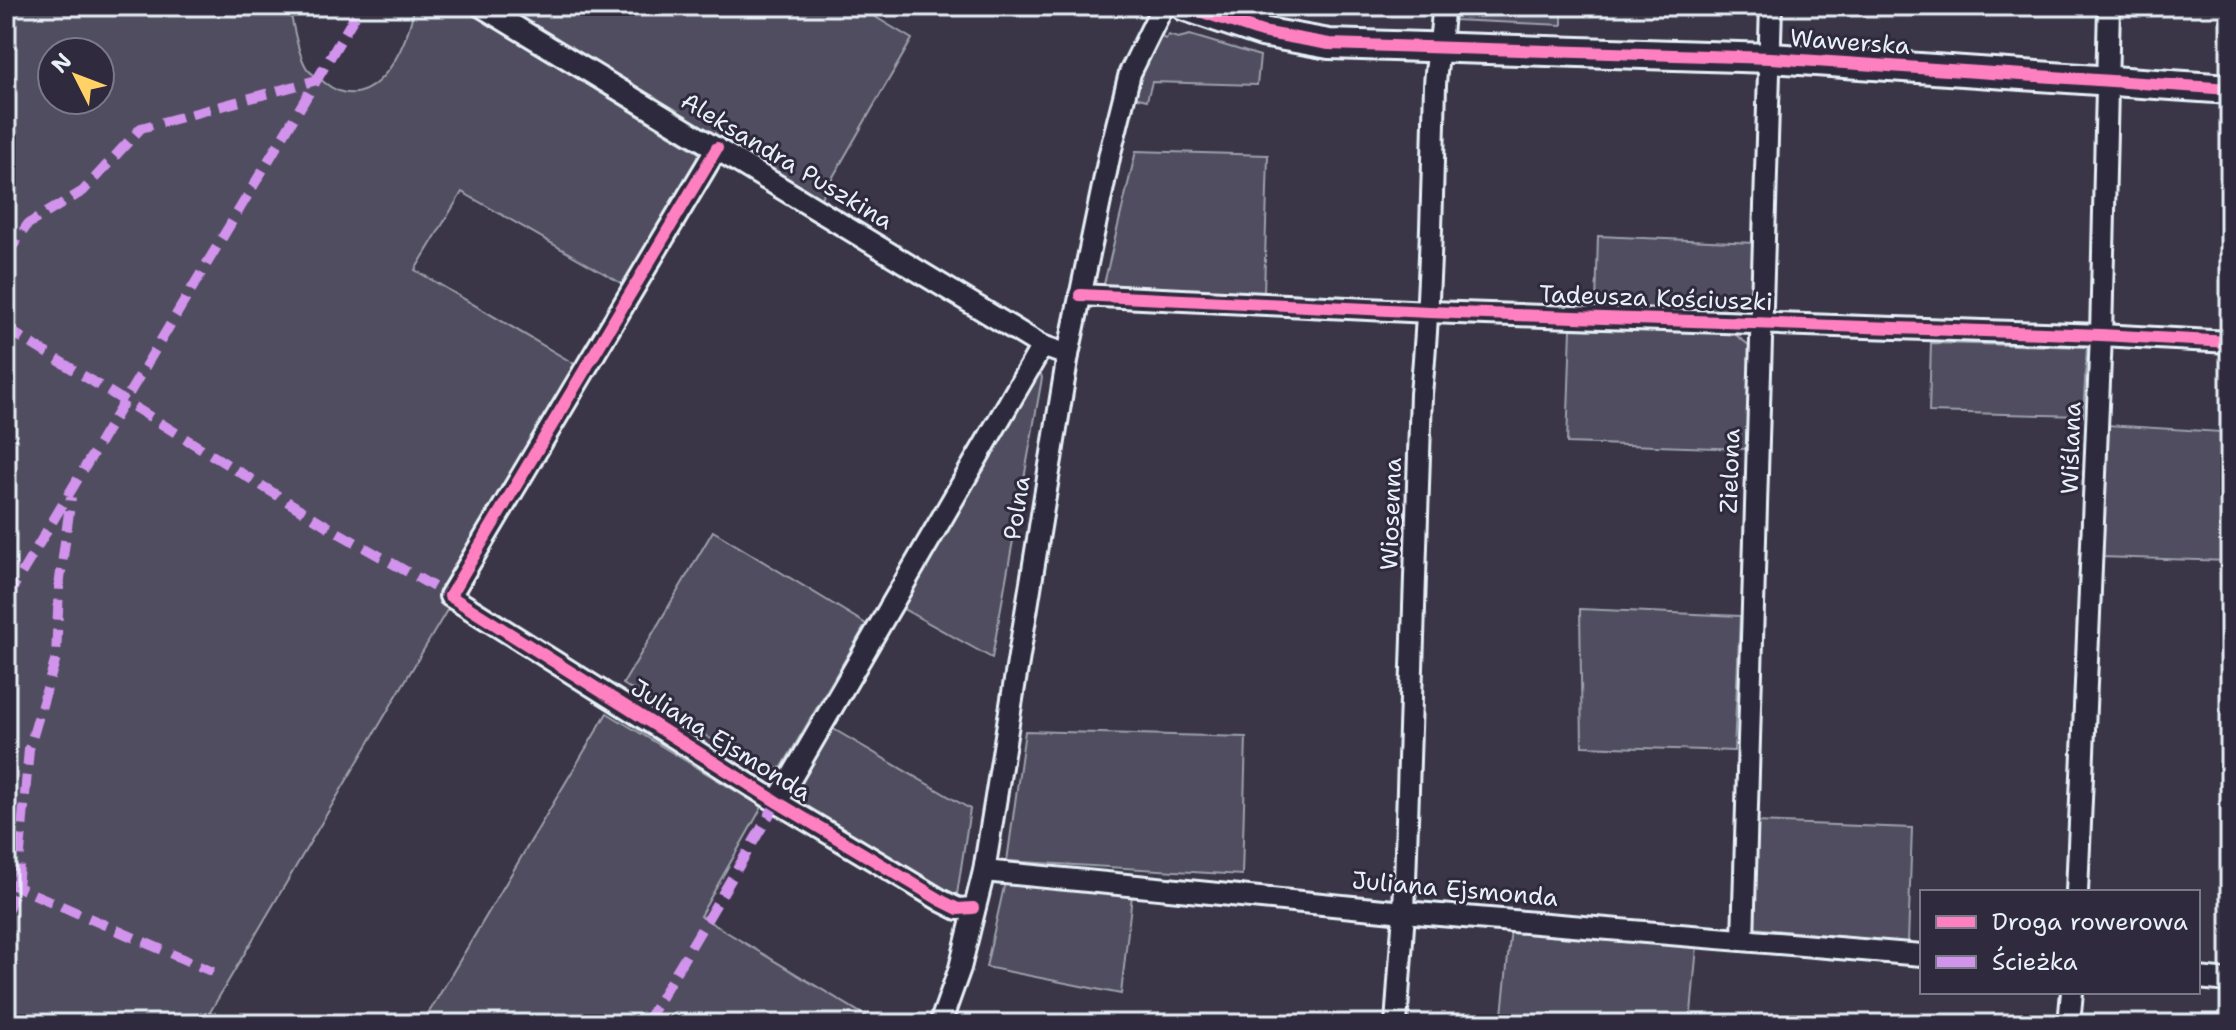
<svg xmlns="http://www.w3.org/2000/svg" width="2236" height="1030" font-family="'Shantell Sans',sans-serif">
	<rect width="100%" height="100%" fill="#3a3648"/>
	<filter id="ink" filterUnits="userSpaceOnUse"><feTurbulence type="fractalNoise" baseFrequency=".0125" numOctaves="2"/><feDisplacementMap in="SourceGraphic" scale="16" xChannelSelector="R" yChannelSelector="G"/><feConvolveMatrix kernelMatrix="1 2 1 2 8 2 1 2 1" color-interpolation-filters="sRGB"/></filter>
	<g filter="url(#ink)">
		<g fill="#504e5f" stroke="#9ca0ac" stroke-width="2" fill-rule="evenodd">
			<path d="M6,6H289C293,23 297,52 306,67C309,73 319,78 325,83C373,121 409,45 414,6H459L702,155L626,286L462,192L415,270L578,366L439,603L450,605L203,1024H6ZM52,52H100V100H52Z"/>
			<polygon points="495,6 857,6 912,39 818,203"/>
			<polygon points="1453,6 1562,6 1562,25 1453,20"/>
			<polygon points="1168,35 1178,38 1190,35 1260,56 1257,85 1152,82 1147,100 1134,97 1138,81 1158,36 1166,39"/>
			<polygon points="1136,151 1268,155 1264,294 1103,288"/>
			<polygon points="1598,236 1755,243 1752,312 1596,306"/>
			<polygon points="1571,329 1732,332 1750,346 1746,449 1567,443"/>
			<polygon points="1931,343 2087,347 2083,416 1929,412"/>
			<polygon points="1040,370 1042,378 992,658 900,607"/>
			<polygon points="2223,422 2230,422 2230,561 2100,557 2106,425 2221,432"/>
			<polygon points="713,531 866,624 782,767 765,773 623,684"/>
			<polygon points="1580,609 1740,616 1734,751 1582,746"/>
			<polygon points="607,713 762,807 700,916 879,1024 422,1024"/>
			<polygon points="830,727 970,809 956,901 787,798"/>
			<polygon points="1025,731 1246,737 1242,875 1007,861"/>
			<polygon points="1756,822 1912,828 1908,943 1753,928"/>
			<polygon points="1005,882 1132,895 1121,994 986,967"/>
			<polygon points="1511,928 1697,946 1690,1024 1501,1024"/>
		</g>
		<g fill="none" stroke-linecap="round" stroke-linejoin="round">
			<g stroke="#e8f1f8" stroke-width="26">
				<g id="street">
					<polyline points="481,6 1042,346 1068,355"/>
					<polyline points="717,148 450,596 777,802 942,901 958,909 973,908"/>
					<polyline points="1080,295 1429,312 2101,335 2230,342"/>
					<polyline points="777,802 1042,346"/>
					<polyline points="984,871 1404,912 1922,955"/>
					<polyline points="2077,892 2101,335 2109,6"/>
					<polyline points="1743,939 1771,6"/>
					<polyline points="2198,978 2230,981"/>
					<polyline points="940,1024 960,968 984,871 1068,355 1110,153 1130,73 1163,6"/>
					<path d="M1396,1024L1404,912L1421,394C1431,291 1432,189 1435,86C1436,59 1443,33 1443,6"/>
					<polyline points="2069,1024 2072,992"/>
				</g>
			</g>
			<g stroke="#e8f1f8" stroke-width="34">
				<polyline id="secondary" points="1185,6 1262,32 1329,44 1771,58 2230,89"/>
			</g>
			<use href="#street" stroke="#2f2a3d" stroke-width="20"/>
			<use href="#secondary" stroke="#2f2a3d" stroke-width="28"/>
			<g stroke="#d193ec" stroke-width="10" stroke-dasharray="20 10" stroke-linecap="butt">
				<polyline points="6,256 28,224 83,191 141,128 317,80"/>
				<polyline points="6,328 337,532 450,596"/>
				<polyline points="6,599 361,6"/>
				<polyline points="6,882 213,972"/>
				<polyline points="6,913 17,888 29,749 56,658 59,587 71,497"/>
				<polyline points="645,1024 777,802"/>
			</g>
			<g stroke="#2f2a3d" stroke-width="17">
				<g id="cycleway">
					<polyline points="1185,6 1262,32 1329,44 1771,58 2230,89"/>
					<polyline points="717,148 450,596 777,802 942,901 958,909 973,908"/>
					<polyline points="1080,295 1429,312 2101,335 2230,342"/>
				</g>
			</g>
			<use href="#cycleway" stroke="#ff80c0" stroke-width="12"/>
		</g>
	</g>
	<g text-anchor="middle" stroke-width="6" stroke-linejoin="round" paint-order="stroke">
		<g font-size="24" fill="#e8f1f8" stroke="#2f2a3d">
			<text transform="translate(1850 42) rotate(4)" y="8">Wawerska</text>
			<text transform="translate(787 161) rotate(31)" y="8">Aleksandra Puszkina</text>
			<text transform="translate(1656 298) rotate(2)" y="8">Tadeusza Kościuszki</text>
			<text transform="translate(2071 448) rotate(-88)" y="8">Wiślana</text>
			<text transform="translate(1730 471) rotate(-88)" y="8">Zielona</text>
			<text transform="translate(1017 508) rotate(-81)" y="8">Polna</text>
			<text transform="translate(1391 514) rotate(-88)" y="8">Wiosenna</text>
			<text transform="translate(721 740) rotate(32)" y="8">Juliana Ejsmonda</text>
			<text transform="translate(1455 889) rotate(5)" y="8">Juliana Ejsmonda</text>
		</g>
	</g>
	<rect width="2236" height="1030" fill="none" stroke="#2f2a3d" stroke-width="32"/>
	<rect x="16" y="16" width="2204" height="998" fill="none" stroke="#e8f1f8" stroke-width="3" filter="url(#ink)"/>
	<rect x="1920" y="890" width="280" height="104" fill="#2f2a3d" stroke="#797a88" stroke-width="2"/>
	<rect x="1936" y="916" width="40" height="12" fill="#ff80c0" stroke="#797a88" stroke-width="2"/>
	<text x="1992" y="930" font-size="24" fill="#e8f1f8">Droga rowerowa</text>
	<rect x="1936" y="956" width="40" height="12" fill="#d193ec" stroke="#797a88" stroke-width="2"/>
	<text x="1992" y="970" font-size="24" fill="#e8f1f8">Ścieżka</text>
	<g transform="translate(76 76) rotate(312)"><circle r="38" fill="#2f2a3d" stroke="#797a88" stroke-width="2"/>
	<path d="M0-6L14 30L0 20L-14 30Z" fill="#ffd166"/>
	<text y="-12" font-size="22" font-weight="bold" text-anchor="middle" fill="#e8f1f8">N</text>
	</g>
</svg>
